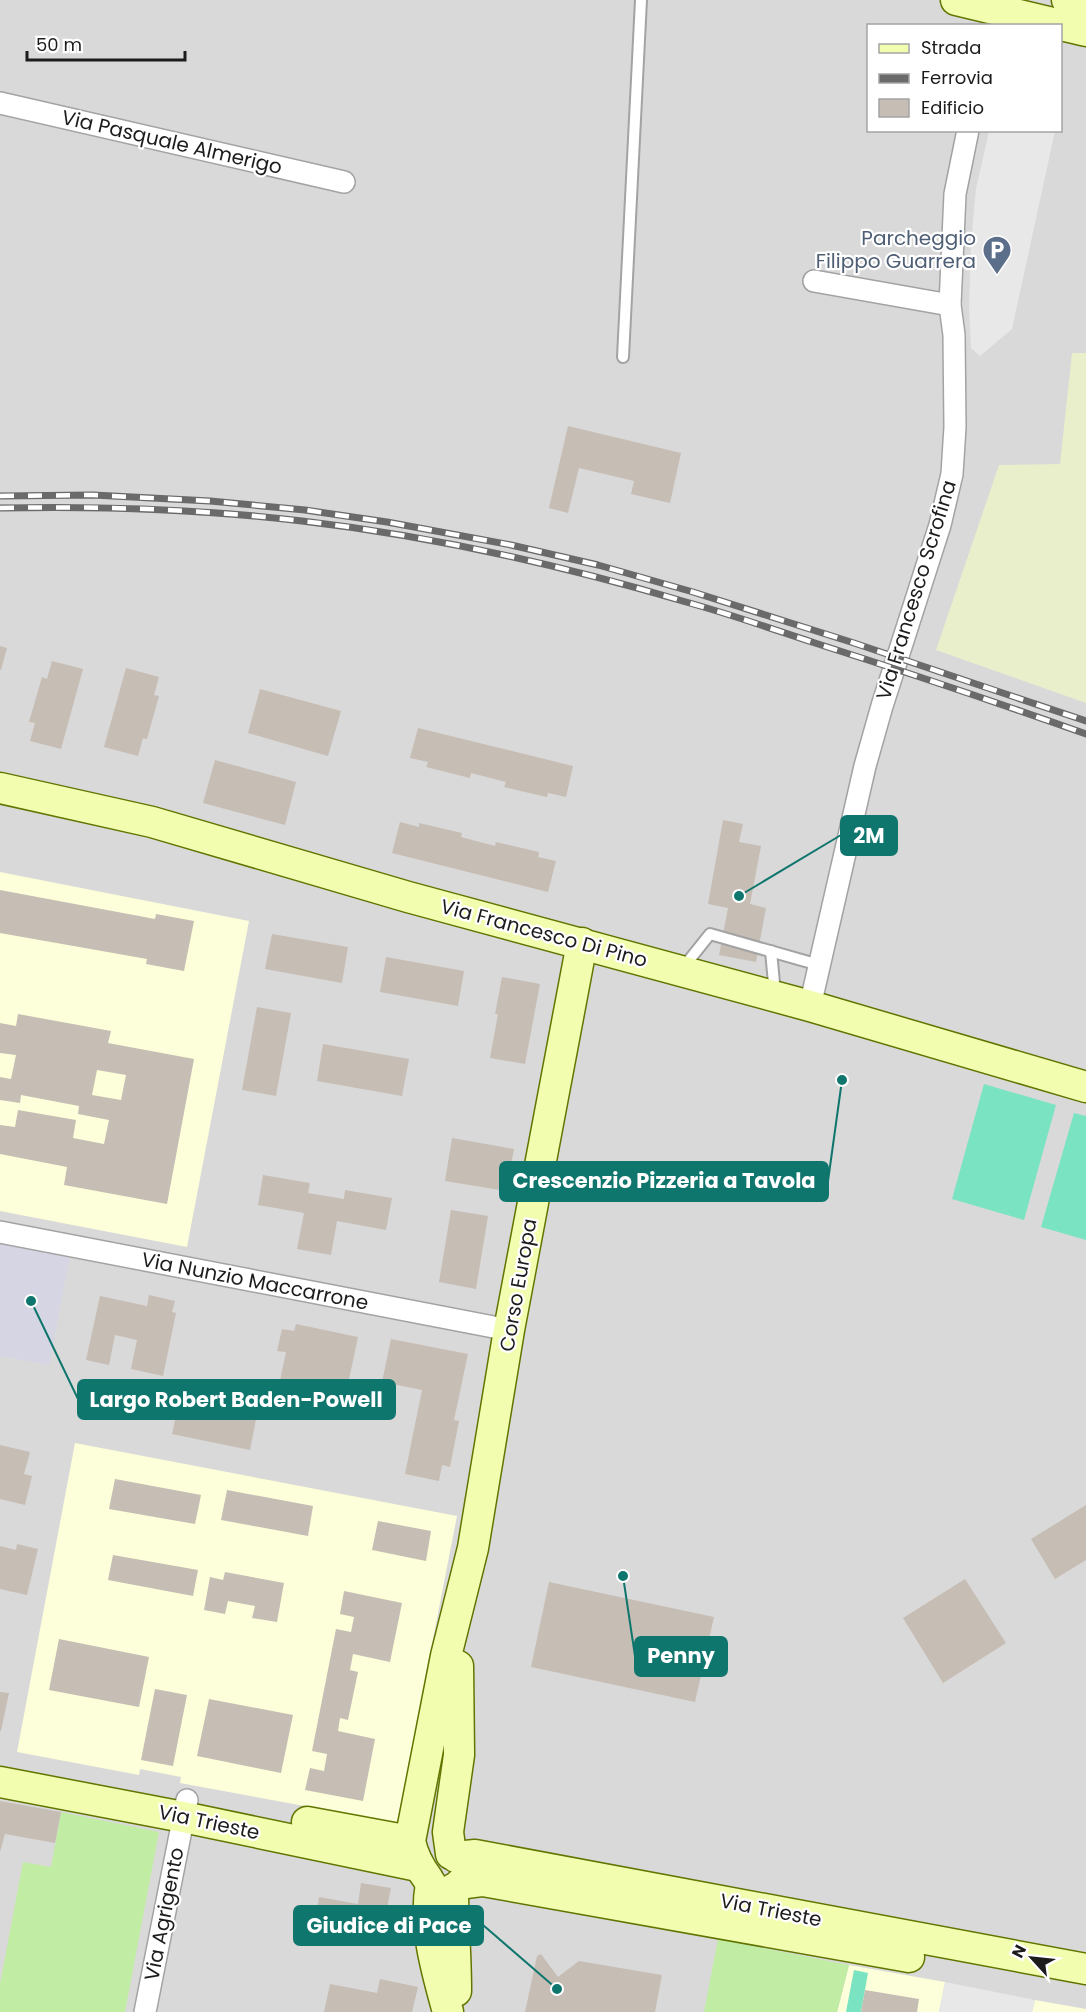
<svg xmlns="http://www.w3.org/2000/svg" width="1086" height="2012" font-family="Poppins,sans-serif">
	<rect width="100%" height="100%" fill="#eeebe1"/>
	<path fill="#dad9d9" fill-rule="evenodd" d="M0,0H1086V2012H0ZM868,26H1060V130H868Z"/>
	<g fill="#fcffd9">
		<polygon points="0,872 249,921 187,1247 0,1211"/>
		<polygon points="75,1443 457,1516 397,1823 180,1783 181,1777 140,1769 139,1775 17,1752"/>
		<polygon points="849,1965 945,1982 939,2012 837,2012"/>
		<polygon points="1035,2000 1086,2009 1086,2012 1032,2012"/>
	</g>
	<polygon fill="#e9efcb" points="1072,353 1086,353 1086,703 936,650 999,465 1060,464"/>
	<g fill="#c1eca3">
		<polygon points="61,1812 159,1832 125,2012 0,2012 0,1984 23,1862 51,1867"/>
		<polygon points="718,1939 849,1965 837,2012 704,2012"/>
	</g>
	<g fill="#7ae3c2">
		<polygon points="984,1084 1056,1105 1024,1220 952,1199"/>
		<polygon points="1074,1113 1086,1116 1086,1240 1041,1227"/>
		<polygon points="854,1970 868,1973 861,2012 846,2012"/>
	</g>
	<g fill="#e8e8e8">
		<polygon points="989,131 1055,131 1012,329 980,356 971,348 969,306 971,243 976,189"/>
		<polygon points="945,1982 1035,2000 1032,2012 939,2012"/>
	</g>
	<polygon fill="#d6d5e4" points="0,1232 72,1245 49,1365 0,1356"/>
	<g fill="#c6bdb4" fill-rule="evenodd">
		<polygon points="568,426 681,453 670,503 631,494 634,481 579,468 568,513 549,508"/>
		<polygon points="0,646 7,648 1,670 0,670"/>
		<polygon points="52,661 83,669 61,749 30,741 35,723 29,722 42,677 47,679"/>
		<polygon points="126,668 159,677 154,695 159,696 147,739 143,738 138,756 104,747"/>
		<polygon points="260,689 341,711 328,756 248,733"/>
		<polygon points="418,728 573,766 566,797 548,793 547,797 504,787 506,782 471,773 470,778 426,767 428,762 410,758"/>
		<polygon points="215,760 296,782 285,825 203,803"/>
		<polygon points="723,820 743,824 739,842 761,846 750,904 766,908 756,962 719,955 728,908 708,904"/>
		<polygon points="400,822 419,827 419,823 462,833 461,837 495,846 496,842 539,852 538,857 556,861 548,892 392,853"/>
		<polygon points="0,890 155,919 156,914 194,921 184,971 146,964 147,959 0,933"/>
		<polygon points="272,934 348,947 342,983 265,969"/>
		<polygon points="386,957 464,971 458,1006 380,992"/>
		<polygon points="502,977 540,984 525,1064 490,1058 498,1014 495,1014"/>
		<polygon points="257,1007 291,1013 276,1096 242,1090"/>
		<path d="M18,1014L111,1031L108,1043L194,1059L167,1204L64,1185L67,1167L0,1154V1125L15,1127L18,1110L76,1120L73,1138L104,1144L109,1120L78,1114L79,1106L21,1095L20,1103L0,1100V1077L11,1079L16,1055L0,1053V1023L16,1026ZM97,1070L126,1075L121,1100L92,1095Z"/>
		<polygon points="323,1044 409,1059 402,1096 317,1081"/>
		<polygon points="452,1138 514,1149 506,1191 445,1181"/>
		<polygon points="263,1175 310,1183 308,1193 344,1199 345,1190 392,1198 386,1230 337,1221 331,1255 297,1249 304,1213 258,1205"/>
		<polygon points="451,1210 488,1216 476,1289 439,1282"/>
		<polygon points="149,1295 175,1301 172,1312 176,1313 163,1376 131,1369 137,1340 115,1335 109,1365 86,1360 100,1296 147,1306"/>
		<polygon points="296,1324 358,1337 343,1408 329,1415 275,1404 286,1352 277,1351 282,1329 294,1331"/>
		<polygon points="391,1339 468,1354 454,1420 459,1421 450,1467 442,1465 439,1481 405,1474 422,1390 382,1382"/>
		<polygon points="180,1398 257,1414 250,1450 172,1434"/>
		<polygon points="0,1445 30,1452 24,1474 32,1476 25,1505 0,1499"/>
		<polygon points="115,1479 201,1495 195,1524 109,1509"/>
		<polygon points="227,1490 313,1506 308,1536 221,1520"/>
		<polygon points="1086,1505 1086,1560 1055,1579 1031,1539"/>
		<polygon points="378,1521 431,1531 426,1561 372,1550"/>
		<polygon points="17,1544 38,1549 27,1595 0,1589 0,1546 16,1550"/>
		<polygon points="113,1555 198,1570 193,1596 108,1580"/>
		<polygon points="225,1572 284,1583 277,1622 252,1618 255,1606 228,1601 225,1614 204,1610 210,1577 223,1580"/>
		<polygon points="965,1579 1006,1643 943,1683 903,1618"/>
		<polygon points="549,1582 714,1617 695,1702 531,1667"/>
		<polygon points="344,1591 402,1603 390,1662 353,1654 350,1670 358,1672 348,1720 340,1718 338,1731 375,1739 363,1801 305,1790 310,1768 324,1771 327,1754 312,1751 336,1629 351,1632 354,1617 340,1614"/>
		<polygon points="59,1639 149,1657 139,1707 49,1690"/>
		<polygon points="155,1689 187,1695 173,1766 141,1760"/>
		<polygon points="0,1692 9,1693 1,1731 0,1731"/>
		<polygon points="209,1699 293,1715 281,1773 197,1756"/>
		<polygon points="0,1801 61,1812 55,1843 5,1834 0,1852"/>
		<polygon points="361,1883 391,1888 381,1939 314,1927 319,1897 358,1904"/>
		<polygon points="541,1954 558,1977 579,1961 662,1975 655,2012 525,2012 537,1956"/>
		<polygon points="380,1979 418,1987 412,2012 324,2012 330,1984 377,1993"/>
		<polygon points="865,1990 919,1999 917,2012 861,2012"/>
	</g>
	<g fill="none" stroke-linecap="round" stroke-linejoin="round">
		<g stroke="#a3a3a3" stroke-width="14">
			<g id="lane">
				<polyline points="623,357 641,0"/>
				<polyline points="771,951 775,994"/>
				<polyline points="682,969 710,934 819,965"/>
			</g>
		</g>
		<g stroke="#a3a3a3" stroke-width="24">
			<g id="street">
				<polyline points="0,103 344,182"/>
				<polyline points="814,281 950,305"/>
				<polyline points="810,1006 865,766 882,706 940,525 952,474 955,427 954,335 950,305 955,194 968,130"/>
				<polyline points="0,1232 509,1330"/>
				<polyline points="145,2012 187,1800"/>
			</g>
		</g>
		<g stroke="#617600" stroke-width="33">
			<g id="secondary">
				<polyline points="956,0 1086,31"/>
				<polyline points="1067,0 1086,4"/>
				<polyline points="0,788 152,822 408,897 810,1006 1086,1087"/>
				<polyline points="0,1782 183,1817 418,1866"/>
				<polyline points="307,1822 410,1841"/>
				<polyline points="451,1854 448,1832 459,1755 458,1666"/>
				<polyline points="456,1857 475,1855 1086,1969"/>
				<path d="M428,1879C419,1867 413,1856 410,1841L446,1656L473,1548L509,1330L582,943"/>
				<path d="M431,1884C423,1926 437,1972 448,2012"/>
				<polyline points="460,1884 483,1881 909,1957"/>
				<path d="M453,1889C453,1923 456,1957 456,1991"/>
			</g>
		</g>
		<use href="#lane" stroke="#fff" stroke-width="10"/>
		<use href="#street" stroke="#fff" stroke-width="21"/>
		<use href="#secondary" stroke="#f3fdb0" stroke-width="30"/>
		<g stroke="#6a6a6a" stroke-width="7">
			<g id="rail">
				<polyline points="0,496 93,495 210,501 305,510 387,522 511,545 598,565 693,592 854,643 1086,721"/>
				<path d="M0,508C101,506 202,509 302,521C432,536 561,565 686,602C730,614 772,629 815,643C906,672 996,702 1086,734"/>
			</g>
		</g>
		<use href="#rail" stroke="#fff" stroke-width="4.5" stroke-dasharray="14" stroke-linecap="butt"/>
	</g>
	<defs>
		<g id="parking-pin" transform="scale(1.5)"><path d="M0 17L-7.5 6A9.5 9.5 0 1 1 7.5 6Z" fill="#5c6f8a" stroke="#fff"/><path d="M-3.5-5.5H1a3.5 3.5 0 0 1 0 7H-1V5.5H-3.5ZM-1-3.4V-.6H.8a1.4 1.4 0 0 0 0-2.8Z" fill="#fff"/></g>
	</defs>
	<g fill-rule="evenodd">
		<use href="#parking-pin" x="997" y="250"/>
	</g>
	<g text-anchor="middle" stroke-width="4.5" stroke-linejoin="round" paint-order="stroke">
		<g font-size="20" fill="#1c1c1c" stroke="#fff">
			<text transform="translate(172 142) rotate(13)" y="7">Via Pasquale Almerigo</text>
			<text transform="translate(916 590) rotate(-73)" y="7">Via Francesco Scrofina</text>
			<text transform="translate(544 933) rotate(15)" y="7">Via Francesco Di Pino</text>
			<text transform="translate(255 1281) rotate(11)" y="7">Via Nunzio Maccarrone</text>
			<text transform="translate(518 1285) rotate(-80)" y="7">Corso Europa</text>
			<text transform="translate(209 1822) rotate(12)" y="7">Via Trieste</text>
			<text transform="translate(771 1910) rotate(11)" y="7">Via Trieste</text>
			<text transform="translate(164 1914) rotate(-79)" y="7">Via Agrigento</text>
		</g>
		<g font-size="20" fill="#4e5e75" stroke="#fff" text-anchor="end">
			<text x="976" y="245">Parcheggio<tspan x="976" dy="23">Filippo Guarrera</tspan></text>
		</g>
	</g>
	<path fill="none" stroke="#0f766e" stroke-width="2" d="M739 896L841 835M842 1080L828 1181M31 1301L78 1399M623 1576L635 1656M557 1989L483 1925"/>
	<g fill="#0f766e" stroke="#fff" stroke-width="2">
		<circle cx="739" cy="896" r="6"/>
		<circle cx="842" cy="1080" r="6"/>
		<circle cx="31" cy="1301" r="6"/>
		<circle cx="623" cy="1576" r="6"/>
		<circle cx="557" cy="1989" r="6"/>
	</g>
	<g fill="#0f766e" stroke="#0f766e" stroke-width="2">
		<rect x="841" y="816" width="56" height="39" rx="6"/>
		<rect x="500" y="1162" width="328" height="39" rx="6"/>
		<rect x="78" y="1380" width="317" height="39" rx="6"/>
		<rect x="635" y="1637" width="92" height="39" rx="6"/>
		<rect x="294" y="1906" width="189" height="39" rx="6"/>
	</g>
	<g font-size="21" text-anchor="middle" font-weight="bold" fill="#fff">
		<text x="869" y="843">2M</text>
		<text x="664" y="1188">Crescenzio Pizzeria a Tavola</text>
		<text x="236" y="1407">Largo Robert Baden-Powell</text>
		<text x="681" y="1663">Penny</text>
		<text x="389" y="1933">Giudice di Pace</text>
	</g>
	<rect x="867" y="24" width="195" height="108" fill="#ffffff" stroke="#a4a4a4" stroke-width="1.5"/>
	<rect x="879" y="44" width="30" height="9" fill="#f3fdb0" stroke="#a4a4a4" stroke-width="1.5"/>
	<text x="921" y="54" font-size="18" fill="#1c1c1c">Strada</text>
	<rect x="879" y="74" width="30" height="9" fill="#6a6a6a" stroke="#a4a4a4" stroke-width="1.5"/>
	<text x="921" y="84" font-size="18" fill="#1c1c1c">Ferrovia</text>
	<rect x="879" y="99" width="30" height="18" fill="#c6bdb4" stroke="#a4a4a4" stroke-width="1.5"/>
	<text x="921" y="114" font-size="18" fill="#1c1c1c">Edificio</text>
	<g transform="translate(1032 1958) rotate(297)" stroke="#ffffff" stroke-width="4.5" paint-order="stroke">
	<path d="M0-4.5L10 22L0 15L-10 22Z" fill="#1c1c1c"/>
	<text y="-9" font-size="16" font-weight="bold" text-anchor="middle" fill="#1c1c1c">N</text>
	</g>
	<path d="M27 51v9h158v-9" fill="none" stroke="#1c1c1c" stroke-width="3"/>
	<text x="36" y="51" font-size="18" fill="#1c1c1c" stroke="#ffffff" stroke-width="4.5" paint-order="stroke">50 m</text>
</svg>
